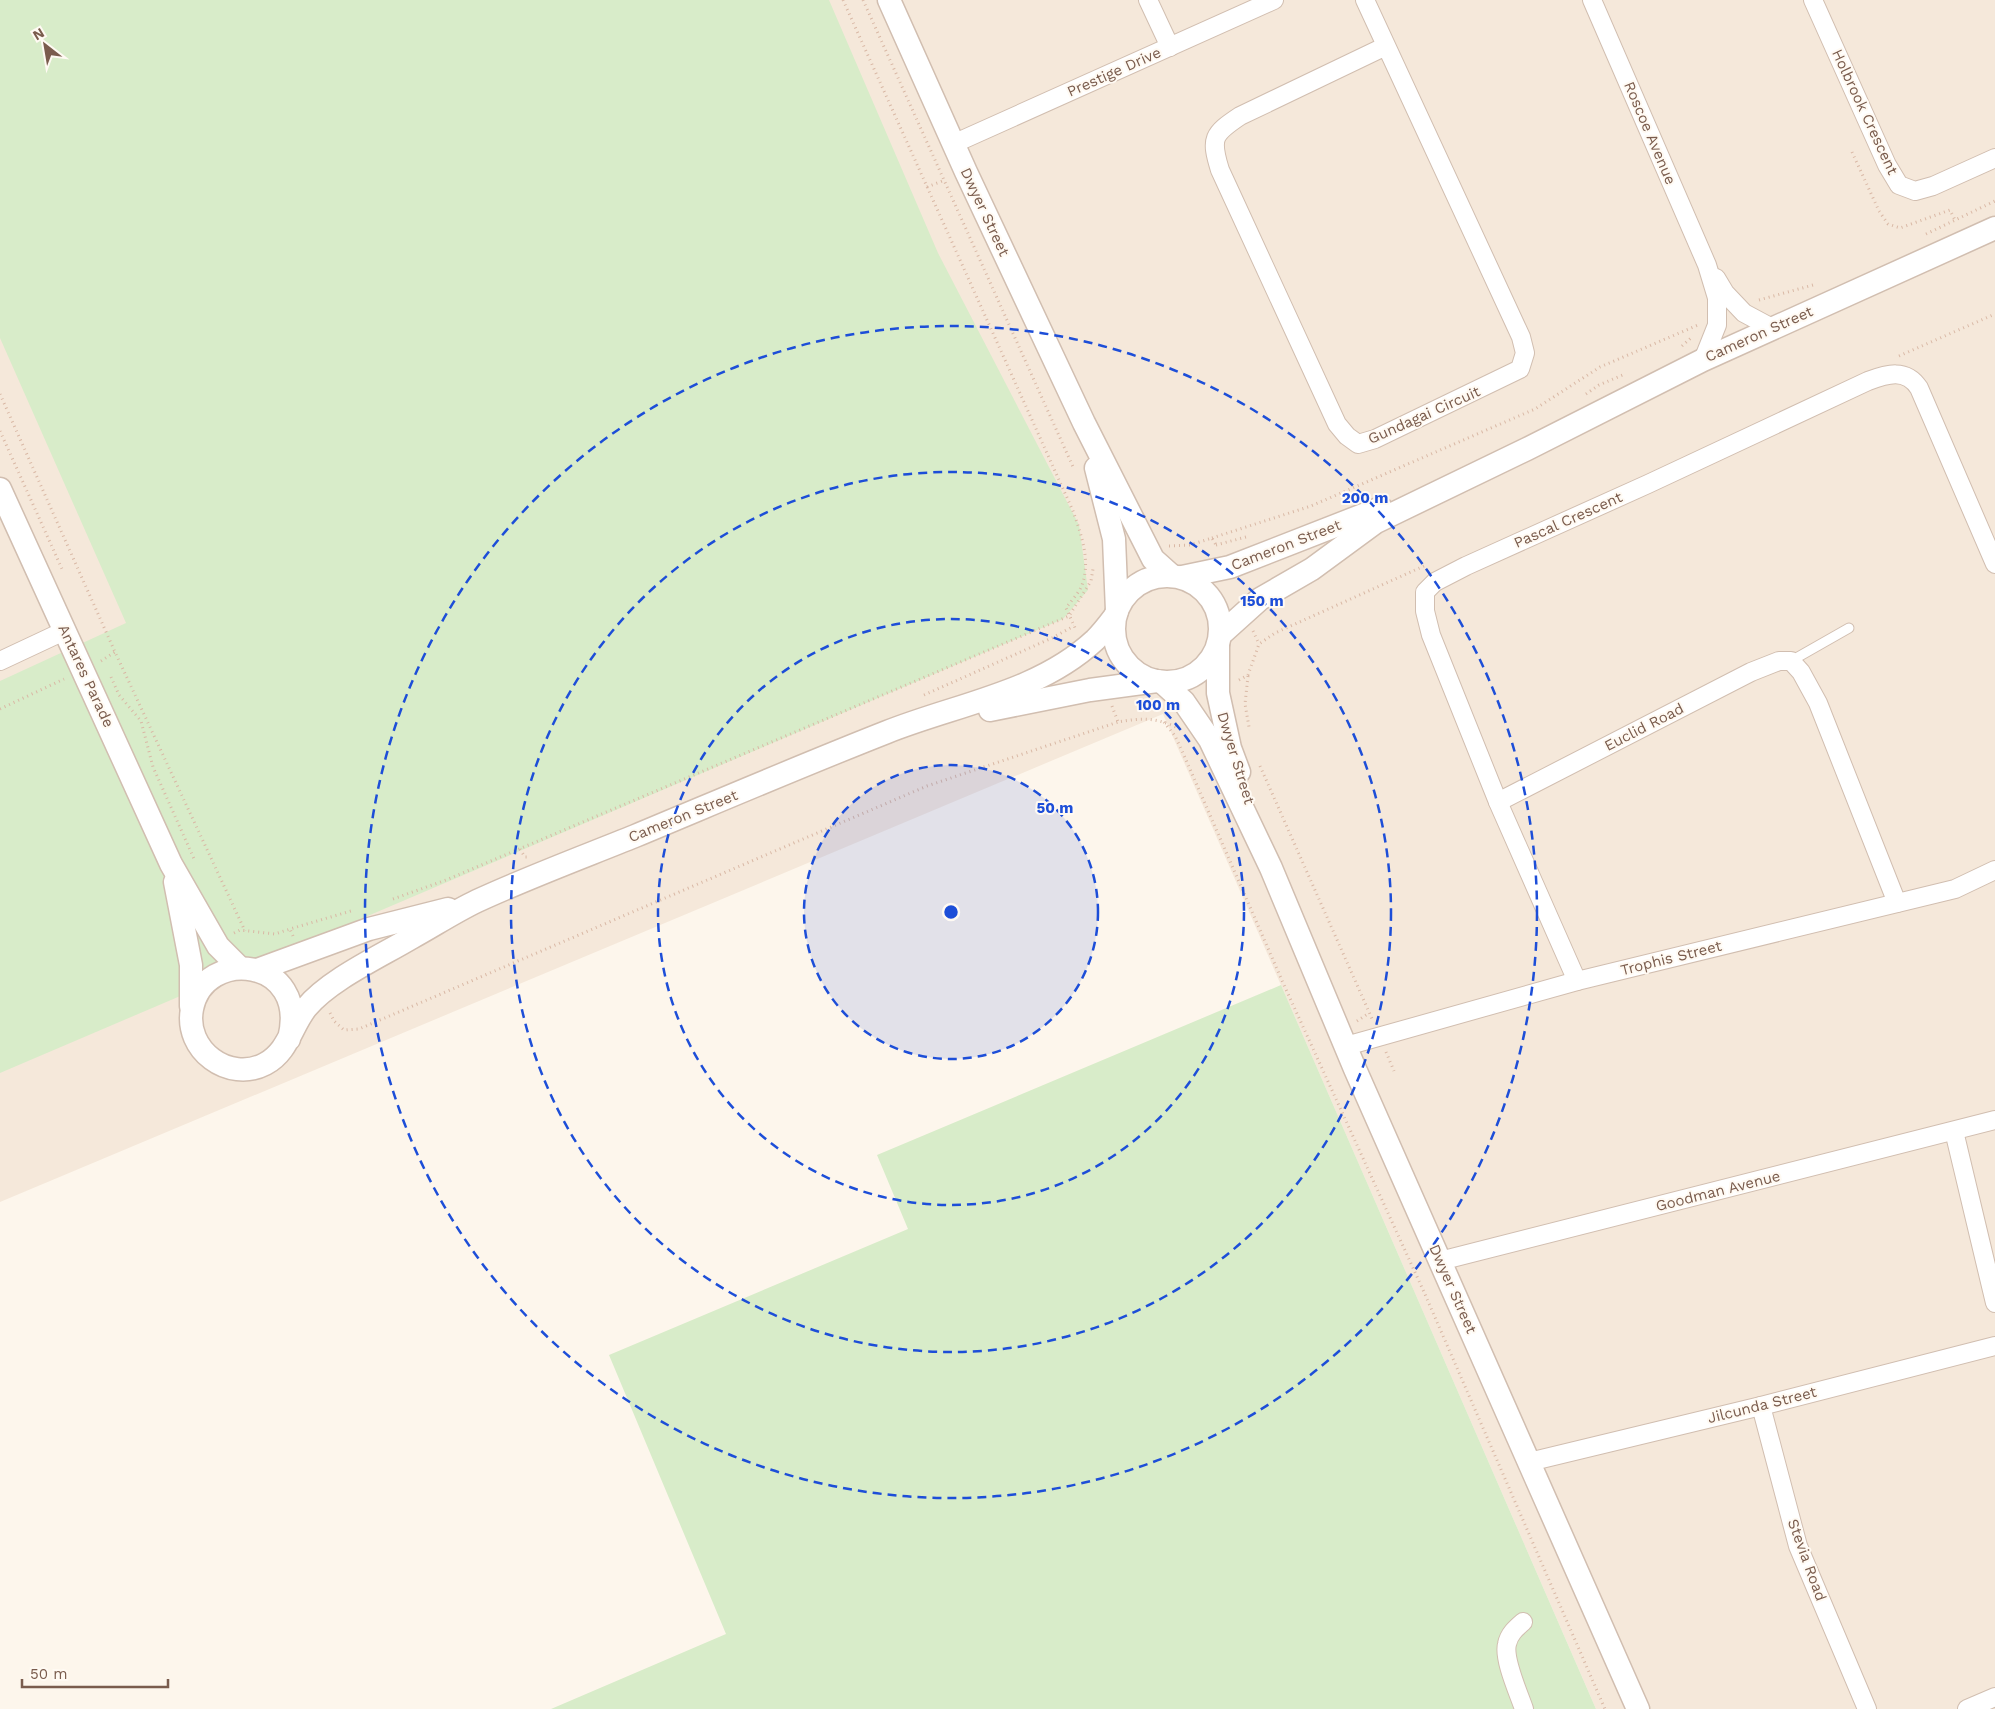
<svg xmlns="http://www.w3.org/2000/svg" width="1995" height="1709" font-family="'Work Sans',sans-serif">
	<rect width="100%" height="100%" fill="#fdf6ec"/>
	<polygon fill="#f5e8da" points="0,0 1995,0 1995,1709 1596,1709 1163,714 0,1202"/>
	<g fill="#d8ecc9">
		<polygon points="0,0 829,0 938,253 1079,525 1088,590 1063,619 0,1073 0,681 126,623 0,338"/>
		<polygon points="1281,985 1596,1709 551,1709 726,1634 609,1355 908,1229 877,1155"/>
	</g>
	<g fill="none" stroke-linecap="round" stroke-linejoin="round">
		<g stroke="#d1beb0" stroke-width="11">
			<polyline id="service" points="1791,661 1849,628"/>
		</g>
		<g stroke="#d1beb0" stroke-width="20">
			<g id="minor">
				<polyline points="1148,0 1170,47"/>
				<path d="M1365,0L1521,337L1525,353L1520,369L1375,439L1358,444L1347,436L1337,424L1220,170C1210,138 1213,134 1240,116L1386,46"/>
				<polyline points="1592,0 1707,265 1717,298 1717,325 1703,360"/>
				<polyline points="1813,0 1887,165 1899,185 1915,191 1933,186 1995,158"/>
				<polyline points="953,144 1274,0"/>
				<polyline points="1716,278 1725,293 1744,313 1772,328"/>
				<polyline points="0,661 64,631"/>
				<polyline points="1498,802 1751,672 1779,661 1791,661 1801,672 1818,703 1897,903"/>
				<path d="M1577,981L1498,802L1431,635L1425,611V592L1435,582L1466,566L1648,484L1868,381C1887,374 1906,368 1919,388L1995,564"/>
				<polyline points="1346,1046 1577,981 1955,889 1995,870"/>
				<polyline points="1954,1131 1995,1303"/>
				<polyline points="1440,1261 1995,1120"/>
				<polyline points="1761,1406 1798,1546 1867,1709"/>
				<polyline points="1529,1462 1761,1406 1995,1346"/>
				<path d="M1523,1622C1516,1628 1509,1634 1507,1644C1503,1659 1519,1694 1524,1709"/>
				<polyline points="1967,1709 1995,1697"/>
			</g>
		</g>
		<g stroke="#d1beb0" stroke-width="25">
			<g id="tertiary">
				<polyline points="889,0 966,172 1084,423 1153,559 1172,576"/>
				<polyline points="1096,468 1114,539 1117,611"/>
				<polyline points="0,489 171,864 218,946 240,968"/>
				<circle cx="1167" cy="629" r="53"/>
				<polyline points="1182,577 1230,567 1381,508"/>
				<polyline points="1220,635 1260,599 1312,569 1376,522 1527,449 1703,360 1995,228"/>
				<polyline points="1218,645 1218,693 1230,748 1239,772"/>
				<polyline points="1162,682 1184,702 1210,740 1271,868 1355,1069 1638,1709"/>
				<polyline points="990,710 1090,690 1157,681"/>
				<polyline points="175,882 191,965 191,1006"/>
				<polyline points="257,970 369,929 448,909"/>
				<path d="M289,1039C310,957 204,946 192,1009C184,1050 229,1083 265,1064C288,1052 291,1027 306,1008C329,980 379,957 411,938C433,926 454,912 477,901C529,877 583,857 635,836C719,801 803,765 887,732C957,704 1038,693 1095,640C1102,633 1109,624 1115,616"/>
			</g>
		</g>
		<g stroke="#d9b8a5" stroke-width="3" stroke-dasharray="1 4" stroke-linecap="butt">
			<path d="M843,0L1073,511C1081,534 1091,561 1082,585C1079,593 1071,601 1066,608L1076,630"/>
			<polyline points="863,0 1074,469"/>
			<polyline points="1852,152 1879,211 1888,224 1900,228 1950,210 1955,220"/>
			<polyline points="927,187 945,180"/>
			<polyline points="1926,234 1995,201"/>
			<polyline points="1759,300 1813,285"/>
			<polyline points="1682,346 1692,337"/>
			<polyline points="1899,356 1995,314"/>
			<polyline points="0,394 115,652 245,931"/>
			<polyline points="1586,394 1599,385 1625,374"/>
			<polyline points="0,431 62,569"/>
			<polyline points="1212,538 1311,506 1535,409 1600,367 1698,325"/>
			<polyline points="1216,545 1246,537"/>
			<polyline points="1169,546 1190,545 1212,538 1216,545"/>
			<polyline points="1253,631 1259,644"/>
			<polyline points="101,661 115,652"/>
			<polyline points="1248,676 1245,704 1249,727"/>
			<polyline points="111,677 119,695 141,721 153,767 195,861"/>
			<polyline points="1239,680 1248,675 1259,644 1275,633 1424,566"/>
			<polyline points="924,695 1052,638 1074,626"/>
			<path d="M1112,706L1118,722C1141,718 1154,717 1176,727"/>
			<polyline points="0,709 64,679"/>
			<polyline points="1164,722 1175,736 1183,753 1284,985 1424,1292 1605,1709"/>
			<polyline points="1260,766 1373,1021"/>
			<polyline points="520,849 525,857 527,857"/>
			<polyline points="393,899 446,880 1069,616 1091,581 1093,569"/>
			<polyline points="234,933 240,930 275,934 290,929"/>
			<polyline points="293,936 290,929 351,911"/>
			<polyline points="330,1013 334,1021 344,1030 359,1029 927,786 1118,722"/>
			<polyline points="1357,1021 1369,1013"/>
			<polyline points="1386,1052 1394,1071"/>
		</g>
		<use href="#service" stroke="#fff" stroke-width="9"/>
		<use href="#minor" stroke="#fff" stroke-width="18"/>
		<use href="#tertiary" stroke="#fff" stroke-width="22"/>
	</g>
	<circle cx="951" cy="912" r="147" fill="#1d4ed8" fill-opacity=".12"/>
	<g fill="none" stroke="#1d4ed8" stroke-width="2.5" stroke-dasharray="9 6">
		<circle cx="951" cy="912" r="147"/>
		<circle cx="951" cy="912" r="293"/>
		<circle cx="951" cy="912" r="440"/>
		<circle cx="951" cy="912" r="586"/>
	</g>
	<g text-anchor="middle" stroke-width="4" stroke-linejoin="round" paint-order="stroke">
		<g font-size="15" fill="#7a5c4d" stroke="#fffaf3">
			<text transform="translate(1114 72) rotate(-24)" y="5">Prestige Drive</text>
			<text transform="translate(1865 112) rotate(65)" y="5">Holbrook Crescent</text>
			<text transform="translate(1650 133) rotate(67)" y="5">Roscoe Avenue</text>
			<text transform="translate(985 212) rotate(65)" y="5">Dwyer Street</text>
			<text transform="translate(1759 334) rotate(-24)" y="5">Cameron Street</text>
			<text transform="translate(1424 415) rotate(-24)" y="5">Gundagai Circuit</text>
			<text transform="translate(1568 520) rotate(-24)" y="5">Pascal Crescent</text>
			<text transform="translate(1286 545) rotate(-21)" y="5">Cameron Street</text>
			<text transform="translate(86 676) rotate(65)" y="5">Antares Parade</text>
			<text transform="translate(1644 727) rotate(-27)" y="5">Euclid Road</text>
			<text transform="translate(1236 758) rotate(73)" y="5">Dwyer Street</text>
			<text transform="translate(683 816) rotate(-22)" y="5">Cameron Street</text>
			<text transform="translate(1671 958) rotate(-14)" y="5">Trophis Street</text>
			<text transform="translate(1718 1191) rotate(-14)" y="5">Goodman Avenue</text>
			<text transform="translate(1453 1289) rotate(66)" y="5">Dwyer Street</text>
			<text transform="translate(1762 1405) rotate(-14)" y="5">Jilcunda Street</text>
			<text transform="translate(1807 1560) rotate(70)" y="5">Stevia Road</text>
		</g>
	</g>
	<circle cx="951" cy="912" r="8" fill="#1d4ed8" stroke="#fffaf3" stroke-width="2.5"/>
	<g font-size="15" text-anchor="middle" font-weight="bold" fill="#1d4ed8" stroke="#fffaf3" stroke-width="4" stroke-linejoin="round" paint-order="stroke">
		<text x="1365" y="503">200 m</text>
		<text x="1262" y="606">150 m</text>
		<text x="1158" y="710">100 m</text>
		<text x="1055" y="813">50 m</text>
	</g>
	<g transform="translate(45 45) rotate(329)" stroke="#fffaf3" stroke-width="4" paint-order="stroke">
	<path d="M0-4L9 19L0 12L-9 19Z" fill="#7a5c4d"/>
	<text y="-8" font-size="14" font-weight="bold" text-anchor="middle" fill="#7a5c4d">N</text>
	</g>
	<path d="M22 1679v8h146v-8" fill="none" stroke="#7a5c4d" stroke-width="2.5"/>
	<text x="30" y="1679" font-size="15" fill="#7a5c4d" stroke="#fffaf3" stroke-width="4" paint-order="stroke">50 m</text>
</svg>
